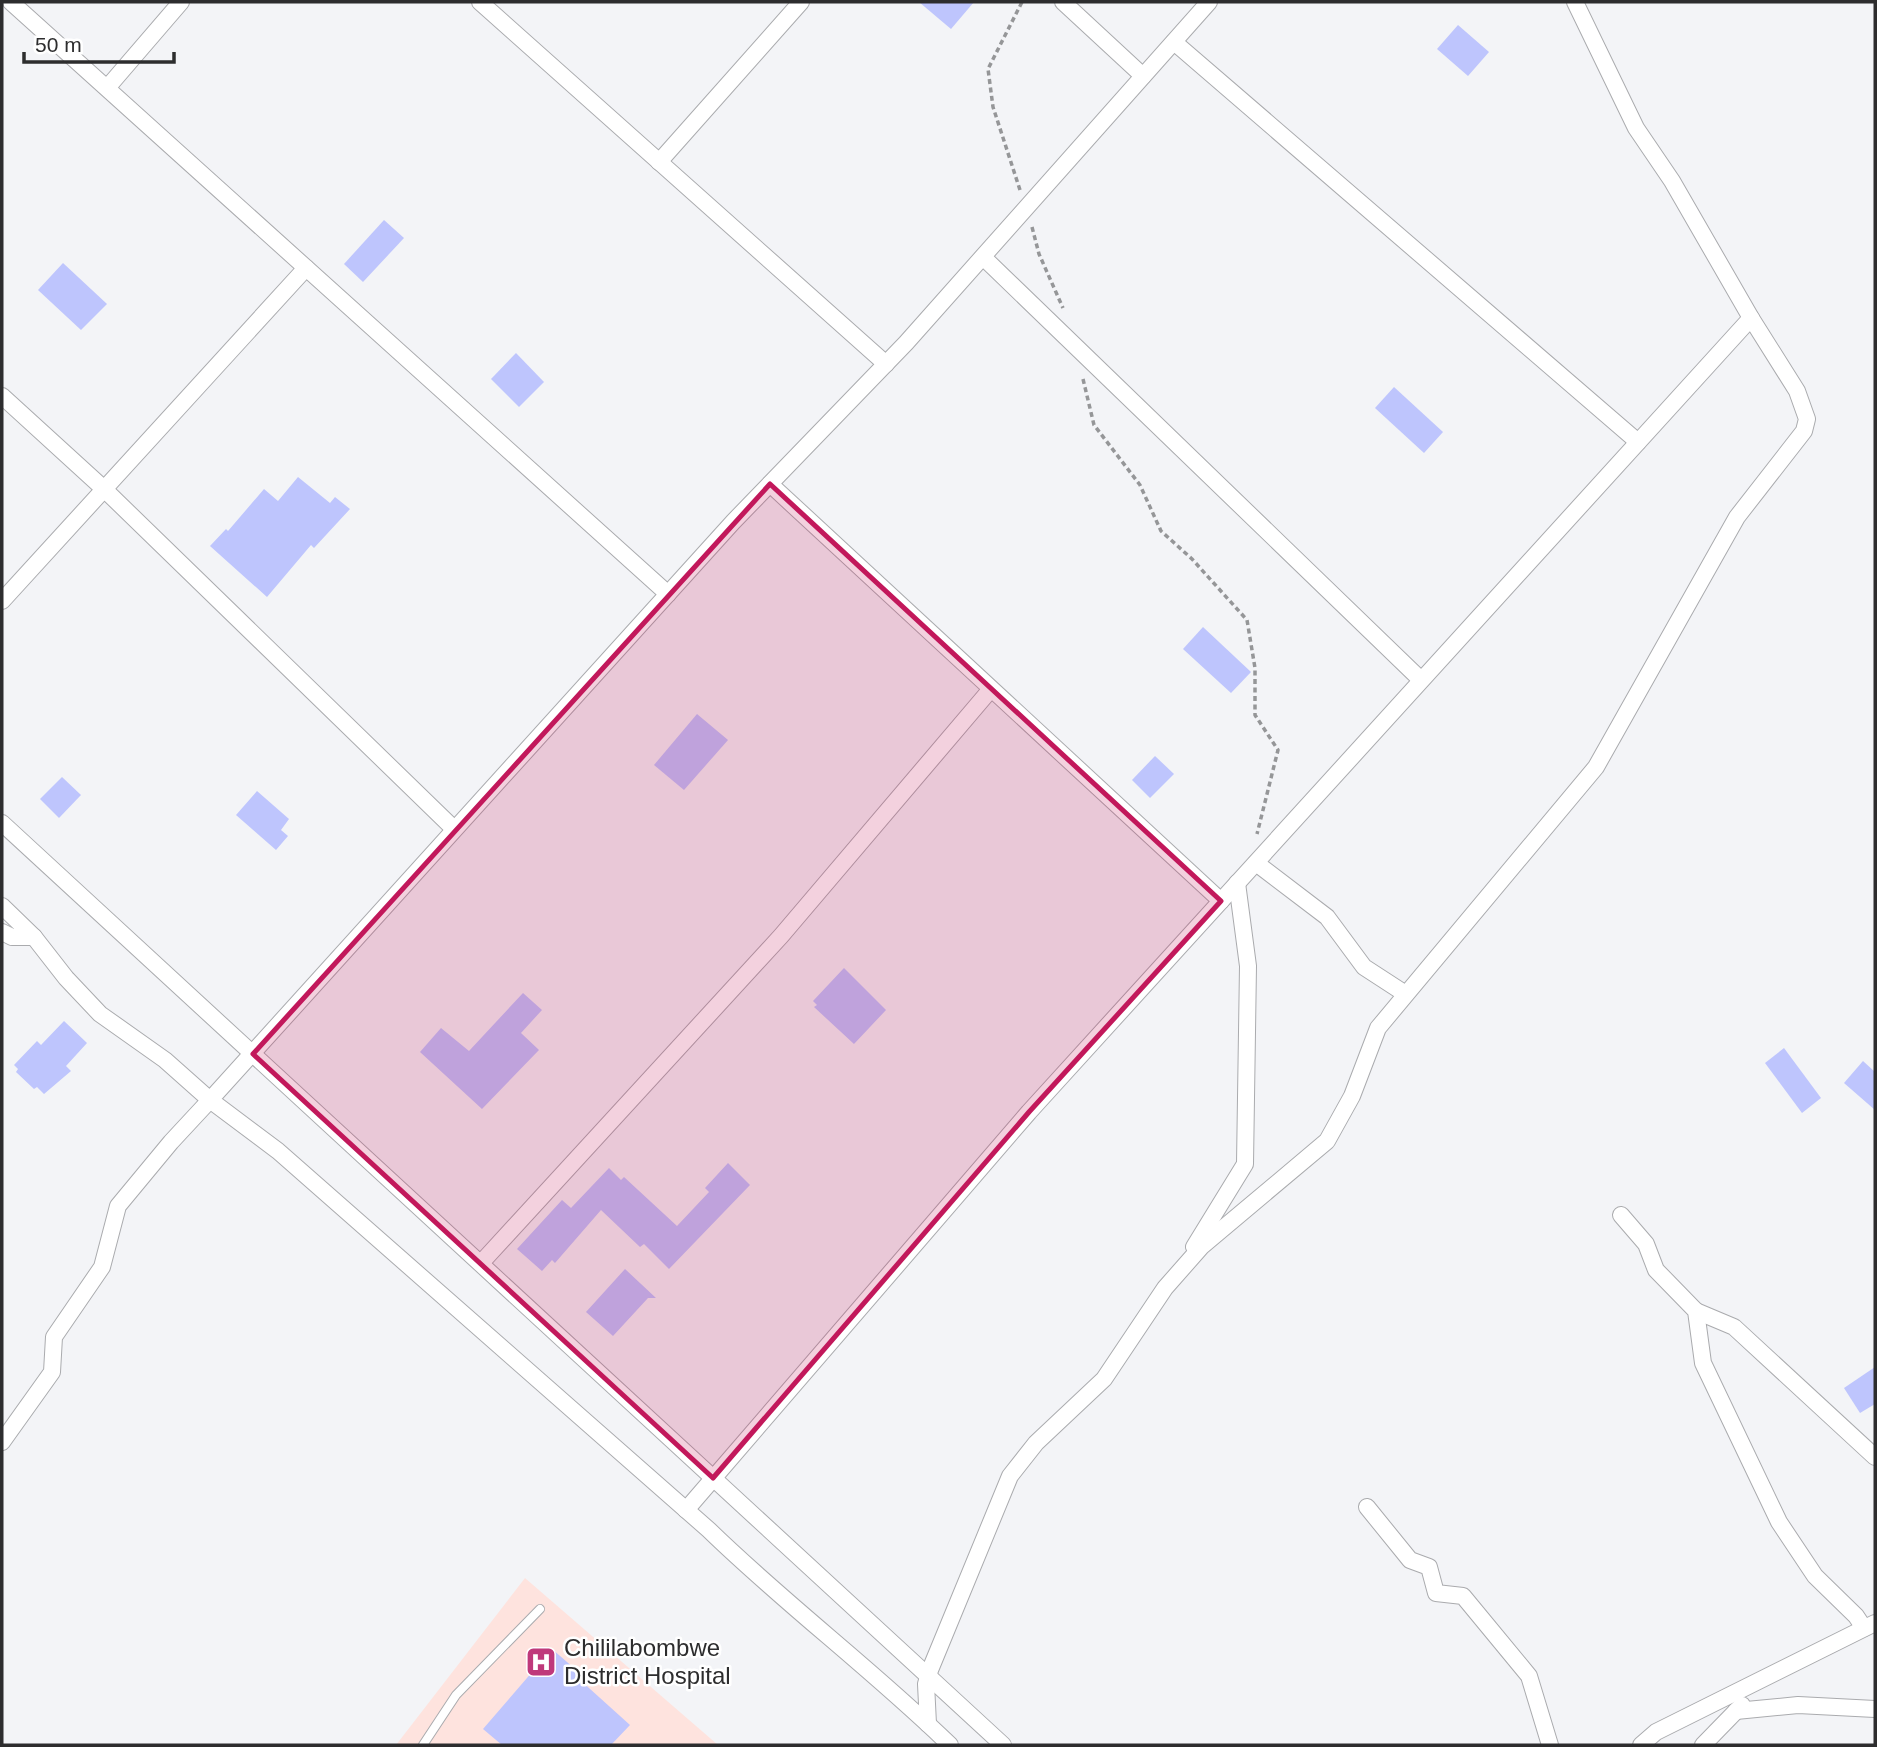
<svg xmlns="http://www.w3.org/2000/svg" width="1877" height="1747" font-family="Helvetica,sans-serif">
	<rect width="100%" height="100%" fill="#f3f4f7"/>
	<polygon fill="#fee3de" points="525,1578 718,1745 396,1745"/>
	<g fill="#bec5fd">
		<polygon points="919,2 974,2 951,29"/>
		<polygon points="1458,25 1489,52 1468,76 1437,49"/>
		<polygon points="384,220 404,238 363,282 344,264"/>
		<polygon points="63,263 107,304 81,330 38,290"/>
		<polygon points="516,353 544,382 519,407 491,379"/>
		<polygon points="1394,387 1443,432 1424,453 1375,408"/>
		<polygon points="298,477 330,503 335,497 350,509 314,548 311,545 267,597 210,546 226,529 228,531 264,489 278,501"/>
		<polygon points="1203,627 1251,672 1231,693 1183,649"/>
		<polygon points="697,714 728,740 684,790 654,765"/>
		<polygon points="1155,756 1174,774 1150,798 1132,780"/>
		<polygon points="62,777 81,795 59,818 40,799"/>
		<polygon points="257,791 289,819 281,830 288,836 276,850 236,815"/>
		<polygon points="844,968 886,1010 854,1044 814,1007 817,1005 813,1001"/>
		<polygon points="523,993 542,1010 521,1033 539,1050 482,1109 420,1052 441,1028 469,1051"/>
		<polygon points="64,1021 87,1043 66,1066 71,1071 44,1094 37,1087 34,1089 16,1072 18,1069 14,1065 37,1041 41,1045"/>
		<polygon points="1784,1048 1821,1098 1802,1113 1765,1063"/>
		<polygon points="1863,1061 1875,1072 1875,1110 1844,1083"/>
		<polygon points="728,1163 750,1185 669,1269 644,1244 640,1247 601,1210 555,1263 552,1260 542,1271 517,1249 562,1200 571,1208 609,1168 621,1180 624,1177 677,1226 709,1192 705,1188"/>
		<polygon points="625,1269 656,1298 648,1298 613,1336 586,1312"/>
		<polygon points="1875,1367 1875,1404 1860,1413 1844,1388"/>
		<polygon points="552,1649 582,1675 579,1679 630,1725 611,1745 502,1745 483,1729"/>
	</g>
	<g fill="none" stroke-linecap="round" stroke-linejoin="round">
		<g stroke="#aaabae" stroke-width="10">
			<polyline id="lane" points="423,1745 456,1695 540,1609"/>
		</g>
		<g stroke="#aaabae" stroke-width="18">
			<g id="street">
				<polyline points="11,2 668,594"/>
				<polyline points="480,2 886,364"/>
				<polyline points="1063,2 1143,76"/>
				<polyline points="1174,42 1638,442"/>
				<polyline points="107,88 181,2"/>
				<polyline points="659,162 801,2"/>
				<polyline points="983,257 1421,680"/>
				<polyline points="2,396 104,489 453,828"/>
				<polyline points="770,484 1221,901"/>
				<polyline points="2,601 306,268"/>
				<polyline points="2,823 1003,1745"/>
				<polyline points="1256,863 1327,917 1364,967 1404,993"/>
				<polyline points="2,906 34,937"/>
				<polyline points="2,932 12,937 34,937 66,978 100,1014 165,1060 210,1100 171,1142 118,1206 102,1267 54,1337 52,1372 2,1442"/>
				<polyline points="1621,1215 1646,1244 1656,1270 1696,1311 1703,1363 1779,1522 1815,1576 1856,1616 1864,1628"/>
				<polyline points="1194,1247 1245,1164 1248,966 1237,883"/>
				<polyline points="481,1263 781,936 991,689"/>
				<polyline points="1696,1311 1734,1327 1875,1457"/>
				<polyline points="1367,1507 1410,1560 1429,1567 1436,1593 1463,1596 1529,1676 1550,1745"/>
				<polyline points="686,1510 1029,1112 1751,318"/>
				<polyline points="1736,1711 1798,1705 1875,1709"/>
				<polyline points="928,1724 926,1684 930,1670 1010,1476 1036,1443 1104,1379 1165,1288 1202,1246 1327,1141 1352,1096 1378,1028 1596,767 1737,517 1804,431 1807,419 1797,391 1751,318 1672,181 1636,128 1575,2"/>
				<path d="M950,1745C873,1670 786,1605 709,1530L278,1151L210,1100L733,522L906,343L1209,2"/>
				<polyline points="1641,1745 1656,1732 1875,1623"/>
				<polyline points="1703,1745 1742,1705"/>
			</g>
		</g>
		<g stroke="#959698" stroke-width="3.5" stroke-dasharray="5 3.5" stroke-linecap="butt">
			<polyline points="1020,190 993,107 988,69 1022,2"/>
			<polyline points="1032,227 1039,254 1063,308"/>
			<polyline points="1083,379 1094,425 1140,485 1161,531 1192,559 1247,620 1255,668 1255,715 1278,750 1257,834"/>
		</g>
		<use href="#lane" stroke="#fff" stroke-width="8"/>
		<use href="#street" stroke="#fff" stroke-width="16"/>
	</g>
	<path fill="#c2185b" fill-opacity="0.2" stroke="#c2185b" stroke-width="5" stroke-linejoin="round" d="M770,484L1221,901L1029,1112L713,1478L253,1054Z"/>
	<defs>
		<g id="hospital-square" transform="scale(1.575)"><rect x="-9" y="-9" width="18" height="18" rx="4" fill="#bf397b" stroke="#fff"/><path d="M-5-5h3v3.5h4V-5h3V5h-3V1.5h-4V5h-3Z" fill="#fff"/></g>
	</defs>
	<g fill-rule="evenodd">
		<use href="#hospital-square" x="541" y="1662"/>
	</g>
	<g text-anchor="middle" stroke-width="5" stroke-linejoin="round" paint-order="stroke">
		<g font-size="24" fill="#2d2d2e" stroke="#fff" text-anchor="start">
			<text x="564" y="1656">Chililabombwe<tspan x="564" dy="28">District Hospital</tspan></text>
		</g>
	</g>
	<rect width="1877" height="1747" fill="none" stroke="#2d2d2e" stroke-width="7"/>
	<path d="M24 52v10h150v-10" fill="none" stroke="#2d2d2e" stroke-width="3.5"/>
	<text x="35" y="52" font-size="21" fill="#2d2d2e" stroke="#ffffff" stroke-width="5" paint-order="stroke">50 m</text>
</svg>
